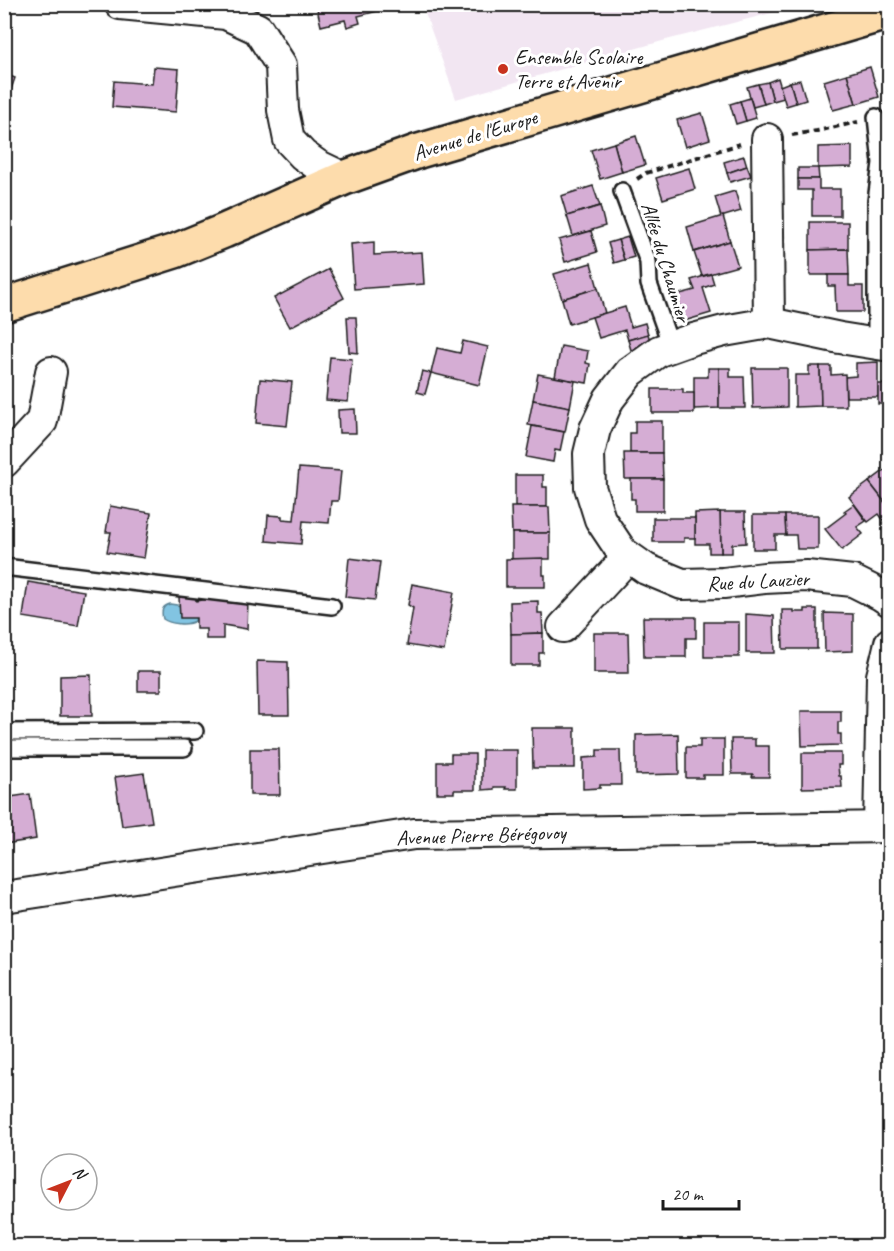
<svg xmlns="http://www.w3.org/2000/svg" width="894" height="1251" font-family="Caveat,sans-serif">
	<rect width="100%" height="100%" fill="#fff"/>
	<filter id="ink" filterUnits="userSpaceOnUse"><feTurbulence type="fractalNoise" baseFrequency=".0167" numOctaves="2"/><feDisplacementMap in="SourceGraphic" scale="12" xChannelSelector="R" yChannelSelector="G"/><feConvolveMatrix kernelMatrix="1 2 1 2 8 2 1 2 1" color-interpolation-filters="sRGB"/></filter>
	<g filter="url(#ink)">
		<polygon fill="#f2e6f2" points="422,5 422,4 803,5 666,40 456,99"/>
		<path fill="#82c4e2" stroke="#598193" stroke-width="1.5" d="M170,604L190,607L196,617L195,621C187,626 170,624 163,619C161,611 162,606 170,604Z"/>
		<g fill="#d5add4" stroke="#1c1c1c" stroke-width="1.5">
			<polygon points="316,4 405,4 358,16 360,23 347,27 345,20 321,26"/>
			<polygon points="154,67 179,69 176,112 112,107 114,81 152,84"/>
			<polygon points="870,67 879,97 856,104 847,74"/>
			<polygon points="4,74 15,78 4,109"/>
			<polygon points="847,74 856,104 833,110 824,81"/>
			<polygon points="778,78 784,98 773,101 768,82"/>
			<polygon points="800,80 806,100 796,103 790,82"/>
			<polygon points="768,82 773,101 764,104 758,84"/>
			<polygon points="790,82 796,103 786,106 780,86"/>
			<polygon points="758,84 764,104 753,107 747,87"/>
			<polygon points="750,98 756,118 746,121 740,101"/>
			<polygon points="740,101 746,121 736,124 730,104"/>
			<polygon points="702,113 710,139 685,147 677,120"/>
			<polygon points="636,136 645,165 622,172 614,143"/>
			<polygon points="614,143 622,172 600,179 591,150"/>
			<polygon points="852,146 852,167 818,168 818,147"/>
			<polygon points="744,156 747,166 727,173 724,162"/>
			<polygon points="747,166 751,176 730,182 727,173"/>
			<polygon points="689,168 695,189 663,199 656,178"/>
			<polygon points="798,168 818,168 819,179 798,179"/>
			<polygon points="798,179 819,179 819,189 840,189 840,216 812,216 812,190 798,190"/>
			<polygon points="593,186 600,206 567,216 561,196"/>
			<polygon points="735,191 741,211 721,217 715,197"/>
			<polygon points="600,206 605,226 573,236 567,216"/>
			<polygon points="723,216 730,241 694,252 687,227"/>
			<polygon points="810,222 848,222 848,249 810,250"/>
			<polygon points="591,231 597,252 565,262 559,240"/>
			<polygon points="628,237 634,257 624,260 618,240"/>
			<polygon points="618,240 624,260 614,263 608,243"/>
			<polygon points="730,241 738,266 702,276 694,252"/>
			<polygon points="374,242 374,255 422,252 424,284 354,289 351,244"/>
			<polygon points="848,249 849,275 810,275 810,250"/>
			<polygon points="591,263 598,288 562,299 554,274"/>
			<polygon points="329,269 344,298 290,327 274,298"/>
			<polygon points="711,274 714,284 703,288 711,313 684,321 676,295 695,290 691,280"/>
			<polygon points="828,275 849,275 849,286 863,286 863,312 836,312 835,286 828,286"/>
			<polygon points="598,288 605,313 569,324 562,299"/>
			<polygon points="625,307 631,327 645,323 648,334 628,340 625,330 599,338 592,317"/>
			<polygon points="347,317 356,317 358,353 349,352"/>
			<polygon points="648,334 651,344 631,350 628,340"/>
			<polygon points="463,341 488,347 479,385 431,373 437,348 460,353"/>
			<polygon points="561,346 588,351 586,363 590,364 587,383 555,377"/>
			<polygon points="330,357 352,359 348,402 326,400"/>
			<polygon points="878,362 878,397 846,397 845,377 856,376 856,363"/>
			<polygon points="809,366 820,366 821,406 795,407 795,375 809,375"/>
			<polygon points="820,366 831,366 831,375 845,374 846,406 821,406"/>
			<polygon points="708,368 719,368 719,408 694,409 694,377 708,377"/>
			<polygon points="719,368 730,368 730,377 744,377 745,408 719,408"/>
			<polygon points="752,368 787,368 787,407 753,408"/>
			<polygon points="422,371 431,373 425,394 417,392"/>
			<polygon points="889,373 890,404 878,404 878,384 889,384"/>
			<polygon points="538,374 575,381 570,407 533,400"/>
			<polygon points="260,379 292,382 287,426 256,423"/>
			<polygon points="652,389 683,389 683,393 694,393 694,413 652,413"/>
			<polygon points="533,400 570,407 565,432 528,425"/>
			<polygon points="355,409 356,433 339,433 338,410"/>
			<polygon points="635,421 662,421 662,453 630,453 630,433 635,433"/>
			<polygon points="532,426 564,432 560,451 555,450 553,462 526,457"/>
			<polygon points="624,453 662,453 663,479 625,479"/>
			<polygon points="889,467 890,468 890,509 869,482"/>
			<polygon points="299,468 341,471 338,501 331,501 329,523 303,521 301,544 266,541 268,515 282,516 282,519 294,520"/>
			<polygon points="515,475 543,475 543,487 547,487 547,507 515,507"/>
			<polygon points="631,479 663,479 663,511 635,511 635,499 631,499"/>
			<polygon points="869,482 890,509 890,517 884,521 879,514 868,522 849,497"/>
			<polygon points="854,504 866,521 857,527 863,534 842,550 825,529 846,513 844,511"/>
			<polygon points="110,506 151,513 144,558 107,552 111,532 106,532"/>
			<polygon points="511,507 549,507 550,533 512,533"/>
			<polygon points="720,512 745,512 746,543 732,544 732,553 721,553"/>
			<polygon points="720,512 721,553 709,553 709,544 695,544 695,513"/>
			<polygon points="753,515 785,515 786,535 775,535 775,549 753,549"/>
			<polygon points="785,515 818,515 818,549 797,549 796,535 786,535"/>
			<polygon points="653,518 695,518 695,538 684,538 684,542 653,542"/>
			<rect x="512" y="533" width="38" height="26"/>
			<polygon points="349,558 380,562 375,600 345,597"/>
			<polygon points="543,558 543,575 545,575 545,587 506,587 506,559"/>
			<polygon points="28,582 84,591 78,626 23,617"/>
			<polygon points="412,584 454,592 444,651 407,645 413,608 408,605"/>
			<polygon points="196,596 196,601 224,597 248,601 247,629 223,625 223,639 206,639 206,629 196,629 196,618 180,618 179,597"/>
			<polygon points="538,601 538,613 542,613 543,633 511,634 510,602"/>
			<polygon points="805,609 817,609 817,649 783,649 782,610 794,610 794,612 805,612"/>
			<polygon points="824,613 853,614 853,651 825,652"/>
			<polygon points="746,614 774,616 775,653 746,653"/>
			<polygon points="643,617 696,617 696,638 686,638 686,657 644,657"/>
			<rect x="704" y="622" width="35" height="35"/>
			<polygon points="543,633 543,653 539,653 539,665 511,665 511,634"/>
			<polygon points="594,633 628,633 629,673 594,673"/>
			<polygon points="257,661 288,662 289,715 258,715"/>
			<rect x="138" y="671" width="23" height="20"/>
			<polygon points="91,675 92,716 60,716 60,676"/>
			<polygon points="801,711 841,711 841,722 838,722 838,734 841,734 841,745 802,746"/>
			<polygon points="532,728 575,728 575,768 533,768"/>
			<polygon points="678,734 679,774 636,775 636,735"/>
			<polygon points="700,739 724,739 724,775 703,775 703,778 686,778 686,747 700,747"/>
			<polygon points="731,739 755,739 755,746 769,746 769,777 752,777 753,774 732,774"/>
			<polygon points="250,749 279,749 280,795 250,795"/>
			<polygon points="482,750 517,750 517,789 505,789 506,787 494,787 494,789 482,790"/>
			<polygon points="597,750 620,750 621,785 600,785 600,788 583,789 583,758 597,757"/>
			<polygon points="802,753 841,753 841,765 838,765 839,776 841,776 842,787 802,788"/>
			<polygon points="451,754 475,754 475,790 454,790 454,793 437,793 437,762 451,762"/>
			<polygon points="144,773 152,822 122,826 115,777"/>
			<polygon points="30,794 36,839 4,844 4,822 6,822 4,798"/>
		</g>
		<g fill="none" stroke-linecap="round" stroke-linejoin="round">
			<g stroke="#1c1c1c" stroke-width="20">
				<g id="lane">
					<polyline points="622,191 648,262 649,284 671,346"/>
					<polyline points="876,344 876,201 881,163 876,117"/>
					<polyline points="4,567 332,606"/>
					<polyline points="4,732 195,731"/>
					<polyline points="4,748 184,748"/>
				</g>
			</g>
			<g stroke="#1c1c1c" stroke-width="34">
				<g id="street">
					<polyline points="120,4 226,14 258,29 281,65 283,110 289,140 303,155 317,165 344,178"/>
					<polyline points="767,139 769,323"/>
					<polyline points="890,346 840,338 769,323 724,331 690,340 659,351 630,372 609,399 595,429 589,454 590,487 600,519 622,552 646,569 682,584 723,583 764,578 806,576 853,581 881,595 890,601"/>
					<polyline points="4,462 42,421 51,372"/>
					<polyline points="563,627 628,557"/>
					<polyline points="879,827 882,676 890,643"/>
					<polyline points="4,897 414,834 890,827"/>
				</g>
			</g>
			<g stroke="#1c1c1c" stroke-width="38">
				<polyline id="primary" points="4,305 175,251 224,231 344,178 419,151 890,12"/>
			</g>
			<g stroke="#1c1c1c" stroke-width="4" stroke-dasharray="6 4.5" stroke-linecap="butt">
				<polyline points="792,135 817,131 858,122"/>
				<polyline points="637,179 646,173 740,144"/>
			</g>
			<use href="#lane" stroke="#fff" stroke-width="15"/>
			<use href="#street" stroke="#fff" stroke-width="30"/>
			<use href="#primary" stroke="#fddcac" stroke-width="33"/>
		</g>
	</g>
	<circle fill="#c8321e" stroke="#fff" stroke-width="2" cx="503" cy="69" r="6"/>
	<g text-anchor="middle" stroke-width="6" stroke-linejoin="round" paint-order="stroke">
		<g font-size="21" fill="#1c1c1c" stroke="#fff" text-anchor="start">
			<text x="515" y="64">Ensemble Scolaire<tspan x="515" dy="24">Terre et Avenir</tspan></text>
		</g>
		<g font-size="21" fill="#1c1c1c" stroke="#fff">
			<text transform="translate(475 135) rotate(-17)" y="7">Avenue de l'Europe</text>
			<text transform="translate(666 262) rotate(73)" y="7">Allée du Chaumier</text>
			<text transform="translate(758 581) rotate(-3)" y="7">Rue du Lauzier</text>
			<text transform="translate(481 835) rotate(-2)" y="7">Avenue Pierre Bérégovoy</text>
		</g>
	</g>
	<rect width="894" height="1251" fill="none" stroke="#fff" stroke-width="24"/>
	<rect x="12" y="12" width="870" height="1227" fill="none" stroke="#1c1c1c" stroke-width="2" filter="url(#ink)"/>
	<g transform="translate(69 1182) rotate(48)"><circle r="28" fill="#ffffff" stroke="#a4a4a4" stroke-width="1.5"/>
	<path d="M0-4.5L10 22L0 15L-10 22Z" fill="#c8321e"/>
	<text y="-9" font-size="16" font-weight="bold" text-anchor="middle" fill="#1c1c1c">N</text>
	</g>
	<path d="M663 1200v9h76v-9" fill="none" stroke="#1c1c1c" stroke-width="3"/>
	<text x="672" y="1200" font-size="18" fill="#1c1c1c" stroke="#ffffff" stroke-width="4.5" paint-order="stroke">20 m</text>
</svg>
